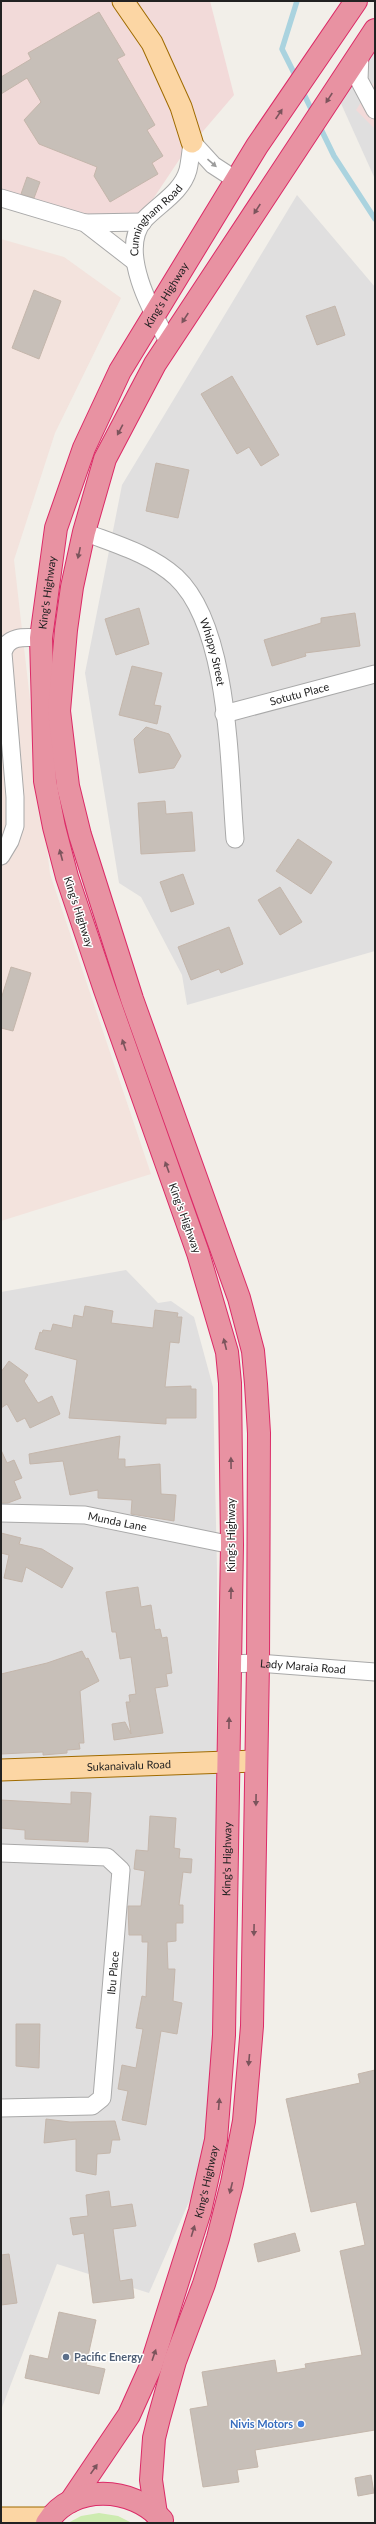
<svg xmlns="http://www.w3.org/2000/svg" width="376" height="2524" font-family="Lato,sans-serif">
	<rect width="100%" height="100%" fill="#f2efe9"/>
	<g fill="#e0dfdf">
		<polygon points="375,43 375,179 339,99"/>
		<polygon points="297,195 375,287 375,951 187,1005 182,975 141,897 119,883 85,673 122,485"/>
		<polygon points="126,1270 158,1303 171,1301 194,1317 213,1387 217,1569 216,2140 149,2293 57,2264 1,2410 1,1292"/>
	</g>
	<g fill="#f2dad9">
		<polygon points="1,1 210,1 234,95 181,157 143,214 90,218 1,190"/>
		<polygon points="375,81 375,129 356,110"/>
	</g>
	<polygon fill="#f3e3dd" points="1,239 64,257 121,298 55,433 14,560 50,874 151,1174 1,1221"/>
	<polygon fill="#cdebb0" points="99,2513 118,2516 132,2523 68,2523 81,2516"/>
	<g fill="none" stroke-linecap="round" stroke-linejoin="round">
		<g stroke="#aad3df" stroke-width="5.5">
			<polyline points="297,79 282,49 297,1"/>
			<polyline points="302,90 313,113"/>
			<polyline points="319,125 334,156 375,219"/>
		</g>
	</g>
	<g fill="#c7bfb8" stroke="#c4b6ab">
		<polygon points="99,12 125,55 117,59 155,125 147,130 163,156 152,163 158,174 110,202 94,176 97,167 39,144 24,120 41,102 27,78 1,94 1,77 31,59 28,53"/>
		<polygon points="27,177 40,182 34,198 21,194"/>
		<polygon points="34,290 61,301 39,359 12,348"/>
		<polygon points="335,306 345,335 317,345 306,316"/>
		<polygon points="232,376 279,455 261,466 249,447 237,454 201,394"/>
		<polygon points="156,463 189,470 178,518 146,511"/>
		<polygon points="139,608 149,644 116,655 105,619"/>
		<polygon points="355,613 360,646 305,653 306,656 272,666 264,640 321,623 321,618"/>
		<polygon points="132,666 162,673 154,705 161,706 157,724 119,715"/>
		<polygon points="146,727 169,734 181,756 174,768 139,773 134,739"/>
		<polygon points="165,801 166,814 192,812 195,851 141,854 138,803"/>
		<polygon points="298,839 332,862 311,894 276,871"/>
		<polygon points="183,874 194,904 171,912 160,882"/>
		<polygon points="280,887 302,922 280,935 258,900"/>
		<polygon points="229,927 243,964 221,973 219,969 191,980 178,947"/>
		<polygon points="11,967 31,973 13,1031 1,1028 1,999"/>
		<polygon points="85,1306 113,1311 111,1323 153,1328 155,1310 178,1313 177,1317 182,1317 179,1343 170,1342 165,1387 191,1386 191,1389 196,1389 196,1418 166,1418 166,1424 69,1418 77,1360 35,1349 40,1332 42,1333 43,1330 51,1331 53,1324 72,1328 74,1315 83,1317"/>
		<polygon points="9,1361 28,1375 24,1381 38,1403 52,1396 60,1414 30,1428 25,1418 17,1422 7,1404 1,1408 1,1372"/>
		<polygon points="120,1436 118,1459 125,1459 125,1467 160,1464 161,1494 176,1495 174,1521 131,1514 132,1500 98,1498 98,1490 70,1495 63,1461 30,1464 29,1454"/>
		<polygon points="1,1450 7,1463 14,1460 22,1478 14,1481 21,1498 8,1503 1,1503"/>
		<polygon points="1,1533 21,1538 19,1544 42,1549 73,1568 62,1588 26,1567 22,1582 4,1578 9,1555 1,1553"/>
		<polygon points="138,1587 141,1607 151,1605 155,1630 160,1629 162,1638 167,1637 172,1673 166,1674 168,1686 155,1688 163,1733 114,1740 112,1724 125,1722 131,1734 126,1702 130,1702 129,1695 136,1694 131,1657 120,1659 116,1632 112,1632 106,1592"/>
		<polygon points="82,1651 86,1659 88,1658 99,1681 80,1691 84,1743 79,1743 80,1749 67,1750 67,1753 43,1755 43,1752 1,1754 1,1674 47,1663"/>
		<polygon points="71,1792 91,1793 88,1842 25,1839 25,1830 1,1828 1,1800 71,1804"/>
		<polygon points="150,1816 176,1818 174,1848 180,1849 179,1858 192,1859 191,1873 183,1872 179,1905 183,1905 183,1923 176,1923 176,1941 167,1942 168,1969 175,1969 173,2001 182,2003 177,2034 161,2031 146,2125 122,2120 128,2091 118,2089 122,2065 136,2068 143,2029 136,2028 142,1996 146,1997 148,1942 142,1942 142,1935 129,1935 128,1906 141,1906 145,1871 134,1869 136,1850 148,1851"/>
		<polygon points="16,2024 40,2024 39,2068 16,2066"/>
		<polygon points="375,2070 375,2430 255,2450 258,2467 237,2470 239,2482 203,2487 190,2409 208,2406 202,2372 275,2360 277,2373 306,2368 305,2364 362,2355 340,2251 365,2245 356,2202 311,2212 286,2099 360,2083 358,2074"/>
		<polygon points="46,2119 70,2122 115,2121 120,2140 112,2140 110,2153 97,2154 96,2175 76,2171 76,2139 44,2143"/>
		<polygon points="109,2191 111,2207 132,2204 136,2226 113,2229 120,2281 132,2279 134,2298 93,2303 84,2233 73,2235 70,2218 88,2216 86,2195"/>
		<polygon points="295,2233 300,2251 258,2262 254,2244"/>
		<polygon points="9,2254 17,2303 1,2305 1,2255"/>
		<polygon points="59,2312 96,2320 86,2365 105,2369 99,2394 25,2378 30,2355 48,2359"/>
		<polygon points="371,2475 374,2493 358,2496 355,2478"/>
	</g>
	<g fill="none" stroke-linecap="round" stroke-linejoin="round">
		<g stroke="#a9a9a9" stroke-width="19">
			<g id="minor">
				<polyline points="360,53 359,80 375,110"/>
				<polyline points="192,142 213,165 236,180"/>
				<polyline points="1,198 85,223 134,261"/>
				<polyline points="85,223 143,222"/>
				<path id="s1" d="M169,343C153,314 117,251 144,220C159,204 182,192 188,170C190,161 191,151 192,142"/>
				<path id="s2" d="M84,532C115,544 151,554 176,577C230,627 229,768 235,839"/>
				<path id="s3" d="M224,714L375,674"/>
				<path d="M1,856L10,841L15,826V797L3,653C7,635 25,637 41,638"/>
				<path id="s4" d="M1,1513L85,1515L232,1545"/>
				<path id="s5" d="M230,1664L258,1663L375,1672"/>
				<polyline points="1,1853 107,1857 121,1870 102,2098 92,2106 1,2108"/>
			</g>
		</g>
		<g stroke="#a06b00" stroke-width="23">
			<g id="major">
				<polyline points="123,1 152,43 181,107 192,142"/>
				<path id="s6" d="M1,1770L256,1761"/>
				<polyline points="1,2518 50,2518"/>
			</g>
		</g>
		<g stroke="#dc2a67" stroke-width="24">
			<g id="highway">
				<path id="s7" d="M71,2501L129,2415L151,2366L200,2211L216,2140L224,2035L232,1545L230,1383L227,1352L198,1253L105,990L67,877L54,827L45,781L41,638L56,528L84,448L120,371L257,146L356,1"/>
				<polyline points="156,2514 151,2480 154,2438 159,2418 175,2361 204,2284 218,2238 232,2183 244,2121 252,2026 258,1663 259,1433 256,1384 253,1351 239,1298 132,999 80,835 68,786 59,711 66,630 72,587 84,532 105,459 155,364 375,30"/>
				<path d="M47,2523C72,2483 133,2486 162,2520"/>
			</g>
		</g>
		<use href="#minor" stroke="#fff" stroke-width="17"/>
		<use href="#major" stroke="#fcd6a4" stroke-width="21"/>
		<use href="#highway" stroke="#e892a2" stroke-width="22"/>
	</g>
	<defs><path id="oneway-solid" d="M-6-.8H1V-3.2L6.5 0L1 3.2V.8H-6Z"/></defs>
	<g fill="#7b545c">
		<use href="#oneway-solid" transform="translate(329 98) rotate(123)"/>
		<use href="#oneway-solid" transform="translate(279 114) rotate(-56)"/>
		<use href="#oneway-solid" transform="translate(257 209) rotate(123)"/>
		<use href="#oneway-solid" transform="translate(185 318) rotate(123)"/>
		<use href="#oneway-solid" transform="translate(120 430) rotate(118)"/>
		<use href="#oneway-solid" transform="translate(79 553) rotate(102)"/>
		<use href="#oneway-solid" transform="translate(61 855) rotate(-105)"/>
		<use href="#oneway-solid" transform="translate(124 1045) rotate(-109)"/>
		<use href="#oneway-solid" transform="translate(167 1167) rotate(-110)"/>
		<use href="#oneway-solid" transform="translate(225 1344) rotate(-104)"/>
		<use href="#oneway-solid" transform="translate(231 1463) rotate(-91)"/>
		<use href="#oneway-solid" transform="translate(231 1593) rotate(-89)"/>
		<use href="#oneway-solid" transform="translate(229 1723) rotate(-89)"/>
		<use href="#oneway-solid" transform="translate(256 1800) rotate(91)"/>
		<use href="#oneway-solid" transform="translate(254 1930) rotate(91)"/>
		<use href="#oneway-solid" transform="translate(249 2060) rotate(95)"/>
		<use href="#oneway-solid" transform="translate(219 2104) rotate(-85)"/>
		<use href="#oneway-solid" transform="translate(231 2188) rotate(104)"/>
		<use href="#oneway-solid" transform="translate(193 2231) rotate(-73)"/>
		<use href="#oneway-solid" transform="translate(154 2355) rotate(-71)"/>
		<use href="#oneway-solid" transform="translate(94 2469) rotate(-55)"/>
	</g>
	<use fill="#9c9c9c" href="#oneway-solid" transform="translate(212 163) rotate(41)"/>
	<circle fill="#5c6f8a" stroke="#fff" stroke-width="1.5" cx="66" cy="2357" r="4"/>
	<circle fill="#3f7fe0" stroke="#fff" stroke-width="1.5" cx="301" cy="2424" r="4"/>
	<g text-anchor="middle" stroke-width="3" stroke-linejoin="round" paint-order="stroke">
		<g font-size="11" fill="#222" stroke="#fff">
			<text dy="4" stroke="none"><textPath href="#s1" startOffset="138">Cunningham Road</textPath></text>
			<text dy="4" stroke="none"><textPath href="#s7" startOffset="2294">King's Highway</textPath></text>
			<text dy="4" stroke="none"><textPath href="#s7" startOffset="1970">King's Highway</textPath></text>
			<text dy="4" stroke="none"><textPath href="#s2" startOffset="188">Whippy Street</textPath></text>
			<text dy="4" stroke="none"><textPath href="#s3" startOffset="78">Sotutu Place</textPath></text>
			<text transform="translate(79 912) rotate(72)" y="4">King's Highway</text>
			<text transform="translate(185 1218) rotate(70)" y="4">King's Highway</text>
			<text dy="4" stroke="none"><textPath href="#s4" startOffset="117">Munda Lane</textPath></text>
			<text transform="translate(231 1535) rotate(-90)" y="4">King's Highway</text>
			<text dy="4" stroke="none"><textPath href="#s5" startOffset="73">Lady Maraia Road</textPath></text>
			<text dy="4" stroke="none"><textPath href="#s6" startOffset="128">Sukanaivalu Road</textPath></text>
			<text dy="4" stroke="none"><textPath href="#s7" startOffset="674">King's Highway</textPath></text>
			<text transform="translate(113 1973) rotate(-85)" y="4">Ibu Place</text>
			<text dy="4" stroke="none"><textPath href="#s7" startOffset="350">King's Highway</textPath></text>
		</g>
		<g font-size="11" font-weight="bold" fill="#4e5e75" stroke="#fff" text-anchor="start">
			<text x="74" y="2361">Pacific Energy</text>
		</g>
		<g font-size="11" font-weight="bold" fill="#366cbe" stroke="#fff" text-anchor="end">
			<text x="293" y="2428">Nivis Motors</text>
		</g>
	</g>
	<rect width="376" height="2524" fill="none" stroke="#222222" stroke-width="4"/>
</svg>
